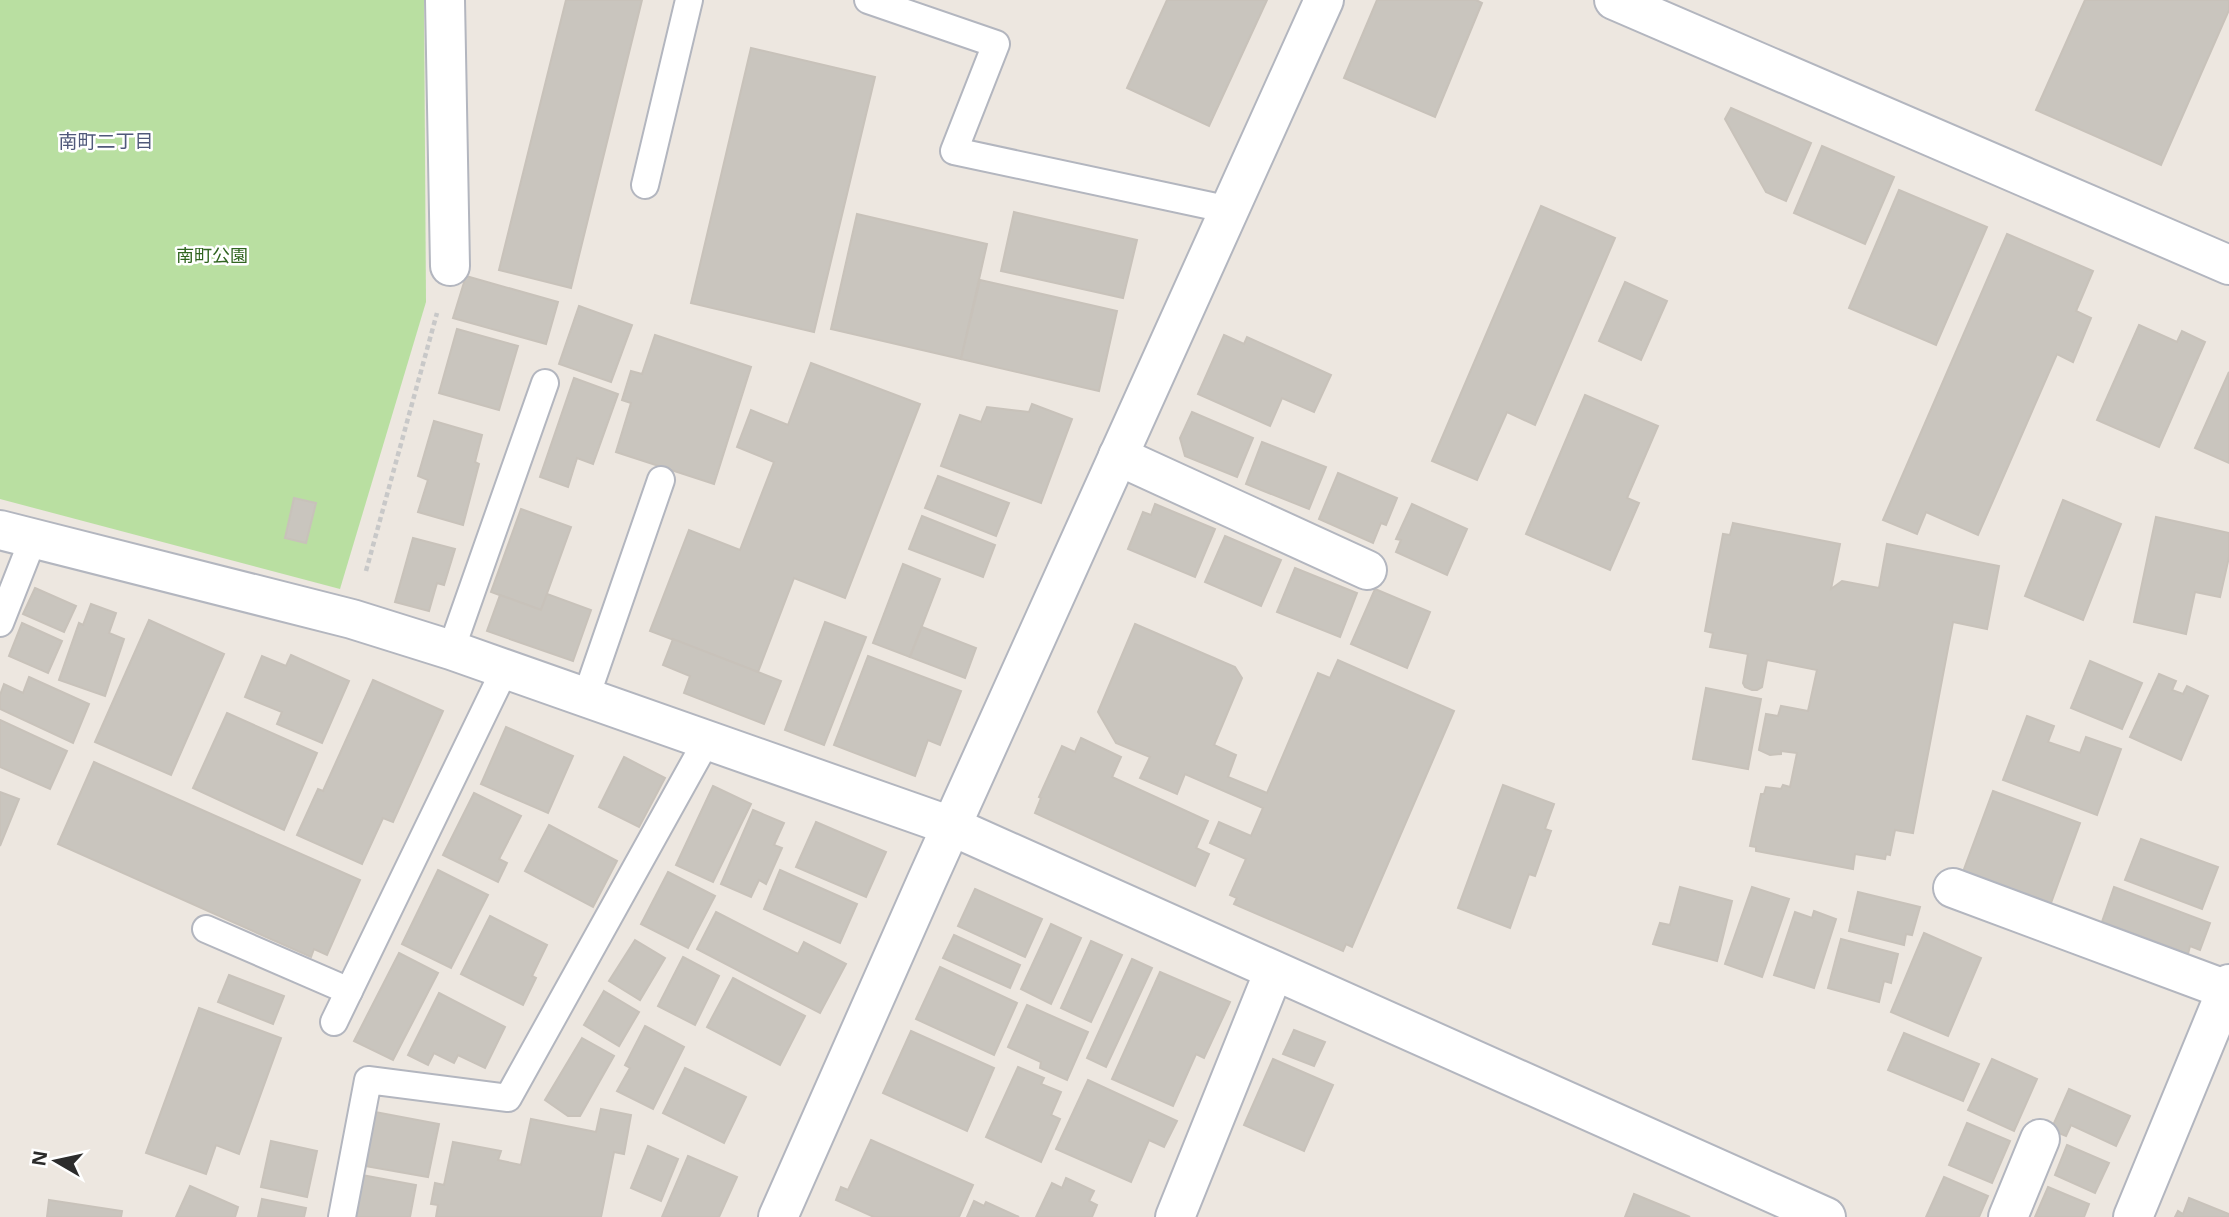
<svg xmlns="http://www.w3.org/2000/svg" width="2229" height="1217" font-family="'Open Sans','Noto Sans JP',sans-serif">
	<rect width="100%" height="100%" fill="#ede7e0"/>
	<polygon fill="#b9dfa1" points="0,0 424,0 426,302 340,589 0,499"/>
	<g fill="#c9c5be" stroke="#c8c2ba" stroke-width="2">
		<polygon points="566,0 642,0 571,288 499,270"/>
		<polygon points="1167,0 1267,0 1209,126 1127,88"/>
		<polygon points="1377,0 1476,0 1482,3 1435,117 1344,78"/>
		<polygon points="2085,0 2229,0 2229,10 2161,165 2036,110"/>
		<polygon points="751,48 875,77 814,332 691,303"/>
		<polygon points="1731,108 1811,143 1786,201 1766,192 1725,119"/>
		<polygon points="1822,146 1894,177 1865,244 1794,213"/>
		<polygon points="1899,190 1987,227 1936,345 1849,308"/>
		<polygon points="1541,206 1615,238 1535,425 1507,412 1477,480 1432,461"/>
		<polygon points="1014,212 1137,240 1123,298 1001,271"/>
		<polygon points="857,214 987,244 961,359 831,329"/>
		<polygon points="2007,234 2093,271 2076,311 2091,318 2073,362 2057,354 1978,535 1926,512 1917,534 1883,520"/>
		<polygon points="466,276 558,302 546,344 453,318"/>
		<polygon points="980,280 1117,311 1099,391 961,359"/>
		<polygon points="1625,282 1667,301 1641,360 1599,341"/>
		<polygon points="579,306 632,325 611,382 559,364"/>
		<polygon points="2139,325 2177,342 2182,331 2205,342 2159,447 2097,420"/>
		<polygon points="457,329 518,346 499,410 439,393"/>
		<polygon points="655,335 751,367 714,484 616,452 631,403 622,400 631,371 642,374"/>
		<polygon points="1224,335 1244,344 1247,337 1331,375 1314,412 1282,398 1270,426 1198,394"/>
		<polygon points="811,363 920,404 845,598 794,578 758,672 650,631 689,530 740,550 774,462 737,447 751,410 788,425"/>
		<polygon points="2229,372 2229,463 2195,448"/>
		<polygon points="574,378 618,394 593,464 577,458 568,487 540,477"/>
		<polygon points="1585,395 1658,426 1627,498 1639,503 1610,570 1526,534"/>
		<polygon points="1032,404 1072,419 1041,503 941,466 960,415 981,422 987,407 1029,412"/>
		<polygon points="1192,412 1253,438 1237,477 1185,456 1180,438"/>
		<polygon points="434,421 482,435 475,462 479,464 463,525 418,512 428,480 418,476"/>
		<polygon points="1262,442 1326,467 1309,509 1246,484"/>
		<polygon points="1338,473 1397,498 1386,525 1381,523 1373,543 1319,519"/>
		<polygon points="938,476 1009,503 996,536 925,508"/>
		<polygon points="294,498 316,503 306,543 285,538"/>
		<polygon points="2063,500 2121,524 2083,620 2025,596"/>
		<polygon points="1155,504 1215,529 1195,577 1128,549 1143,512 1151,515"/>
		<polygon points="1412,504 1467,529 1447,575 1396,552 1401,540 1396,539"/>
		<polygon points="521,509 571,527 541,610 491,592"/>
		<polygon points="922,516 995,545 983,577 909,549"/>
		<polygon points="2156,517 2229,533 2229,557 2220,597 2195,592 2186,634 2134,622"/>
		<polygon points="1733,523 1840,544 1831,589 1842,581 1879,588 1887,544 1999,566 1987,629 1953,622 1913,833 1895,830 1890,855 1886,854 1885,859 1855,854 1853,869 1756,851 1756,847 1750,846 1761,794 1764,794 1766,787 1781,789 1783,785 1790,787 1797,753 1781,751 1781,754 1770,755 1759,750 1766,714 1778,716 1781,706 1808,711 1817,670 1767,660 1762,687 1757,690 1752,690 1745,687 1743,683 1748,654 1710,647 1713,633 1705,631 1723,534 1730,535"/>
		<polygon points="1225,536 1281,560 1261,606 1205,582"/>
		<polygon points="413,538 455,549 444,585 437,583 429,611 395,602"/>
		<polygon points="903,564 940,579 910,657 873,643"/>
		<polygon points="1295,568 1357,593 1340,637 1277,612"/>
		<polygon points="35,588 76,606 64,632 23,614"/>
		<polygon points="1375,589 1430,612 1407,668 1351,644"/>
		<polygon points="547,594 591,610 573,661 487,631 500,595 541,610"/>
		<polygon points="91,604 116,613 109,633 124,639 105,696 59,680 79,623 83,625"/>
		<polygon points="149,620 224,654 171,775 95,742"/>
		<polygon points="825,622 866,637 824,745 785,730"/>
		<polygon points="22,623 62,641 48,673 9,656"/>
		<polygon points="1135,624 1235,667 1242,678 1214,745 1236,755 1228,777 1267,793 1318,673 1330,678 1338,660 1454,711 1352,947 1346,944 1343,951 1234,904 1237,898 1230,895 1246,859 1210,843 1219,822 1251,836 1263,808 1185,774 1177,794 1140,778 1150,757 1116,743 1098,712"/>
		<polygon points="922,627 976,648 965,678 910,657"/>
		<polygon points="673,639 781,681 764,724 684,693 690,676 663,665"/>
		<polygon points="291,655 349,681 322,743 277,724 282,712 245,697 262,656 286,666"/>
		<polygon points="868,656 961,691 940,745 928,740 915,776 834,745"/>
		<polygon points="2090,661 2142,683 2122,729 2071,708"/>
		<polygon points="2159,674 2176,681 2172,690 2183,694 2187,686 2208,696 2181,760 2130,737"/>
		<polygon points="29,677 89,704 73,743 0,709 0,695 4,684 23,693"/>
		<polygon points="373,680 443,711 393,822 383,818 362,864 297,835 318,789 323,791"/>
		<polygon points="1706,688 1761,699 1748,769 1693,759"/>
		<polygon points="227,713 317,753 284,830 193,788"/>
		<polygon points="2027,716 2054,726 2048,742 2080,753 2086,737 2121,749 2097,815 2003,780"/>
		<polygon points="0,720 67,751 50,789 0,767"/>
		<polygon points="506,727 573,756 548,813 481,784"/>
		<polygon points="1081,738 1121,757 1112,777 1208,821 1196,848 1209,854 1195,886 1035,813 1041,798 1039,797 1062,746 1075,752"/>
		<polygon points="624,757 665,778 639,827 599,807"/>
		<polygon points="94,762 360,880 327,955 314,949 311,957 58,844"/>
		<polygon points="1503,785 1554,804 1545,829 1551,831 1535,876 1529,874 1510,928 1458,908"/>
		<polygon points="713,786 751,804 713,882 676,865"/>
		<polygon points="1993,791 2080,823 2051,903 1963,872"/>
		<polygon points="0,792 19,799 0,846"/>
		<polygon points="474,793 521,816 499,859 507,863 498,882 443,855"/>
		<polygon points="753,810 784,823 774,845 782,848 766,884 759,880 751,897 721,884"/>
		<polygon points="816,822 886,852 866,897 796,867"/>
		<polygon points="549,825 617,861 593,907 525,871"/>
		<polygon points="2141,839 2218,867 2202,909 2125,880"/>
		<polygon points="438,870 488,895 451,968 402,944"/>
		<polygon points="780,870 857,904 840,943 764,909"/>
		<polygon points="668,872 715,896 688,948 641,924"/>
		<polygon points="1680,887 1732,901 1717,961 1653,944 1660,923 1670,925"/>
		<polygon points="1752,887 1789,899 1762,977 1725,964"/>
		<polygon points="2114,887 2210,923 2200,950 2190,946 2188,954 2102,922"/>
		<polygon points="975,889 1042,919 1025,957 958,926"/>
		<polygon points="1858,892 1920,907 1912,935 1906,934 1904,945 1849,931"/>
		<polygon points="1814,911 1836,919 1814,988 1774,975 1795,912 1812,918"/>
		<polygon points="716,912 798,954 804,942 846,964 820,1013 697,949"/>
		<polygon points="490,916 547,945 532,976 536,978 523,1005 461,974"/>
		<polygon points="1051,924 1081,938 1051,1004 1021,989"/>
		<polygon points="1924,933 1981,958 1948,1036 1891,1012"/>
		<polygon points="954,935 1020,965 1010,988 943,958"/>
		<polygon points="1841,939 1898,954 1891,983 1884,981 1879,1002 1828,988"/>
		<polygon points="635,940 665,958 640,1000 609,981"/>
		<polygon points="1091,941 1122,955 1091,1022 1061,1008"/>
		<polygon points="399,953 438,973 393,1060 354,1041"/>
		<polygon points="683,957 719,976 695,1025 658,1006"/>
		<polygon points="1132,959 1152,968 1106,1067 1087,1058"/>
		<polygon points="940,967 1017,1003 994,1055 916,1019"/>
		<polygon points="1160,972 1230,1002 1204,1058 1196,1054 1173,1106 1112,1079"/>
		<polygon points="229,975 284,996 273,1024 218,1002"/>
		<polygon points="733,978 805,1016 780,1065 707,1027"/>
		<polygon points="604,991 639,1012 619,1046 584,1025"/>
		<polygon points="439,993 505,1027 485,1068 458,1055 454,1063 434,1053 428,1065 408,1055"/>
		<polygon points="1027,1005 1088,1032 1067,1080 1040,1068 1041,1062 1008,1047"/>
		<polygon points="199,1008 281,1038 239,1154 216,1145 206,1174 146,1153"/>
		<polygon points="645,1026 684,1047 653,1109 617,1091 630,1068 625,1065"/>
		<polygon points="1294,1030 1325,1042 1314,1066 1283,1054"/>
		<polygon points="911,1031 994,1068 967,1131 883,1093"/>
		<polygon points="1904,1033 1979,1064 1963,1101 1888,1070"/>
		<polygon points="582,1038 614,1056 580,1116 568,1116 545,1100"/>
		<polygon points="1273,1059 1333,1085 1304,1151 1244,1125"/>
		<polygon points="1992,1059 2037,1079 2014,1131 1968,1110"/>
		<polygon points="1018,1067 1044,1078 1041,1084 1061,1092 1051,1115 1060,1119 1041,1162 986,1137"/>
		<polygon points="685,1068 746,1097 724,1143 663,1113"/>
		<polygon points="1088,1080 1177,1121 1164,1147 1149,1140 1131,1182 1056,1149"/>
		<polygon points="2069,1089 2130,1116 2116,1146 2071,1125 2066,1136 2051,1130"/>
		<polygon points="601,1109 631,1115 624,1154 614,1152 601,1217 436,1217 438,1205 431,1204 435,1183 444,1185 453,1142 501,1151 498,1160 521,1165 531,1119 596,1132"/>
		<polygon points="375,1112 439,1124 428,1177 365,1166"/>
		<polygon points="1967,1123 2010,1141 1992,1183 1949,1165"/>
		<polygon points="871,1140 973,1185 959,1217 874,1217 836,1200 841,1187 848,1190"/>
		<polygon points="271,1141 317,1151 307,1197 261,1187"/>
		<polygon points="2067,1145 2109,1163 2095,1193 2055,1175"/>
		<polygon points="648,1146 678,1159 661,1201 631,1188"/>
		<polygon points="688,1156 737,1177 719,1217 662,1217"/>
		<polygon points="362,1175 416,1185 410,1217 354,1217"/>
		<polygon points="1944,1177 1988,1196 1979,1217 1926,1217"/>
		<polygon points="1066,1178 1094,1191 1089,1201 1097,1205 1092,1217 1036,1217 1052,1183 1062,1188"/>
		<polygon points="190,1186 238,1207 235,1217 176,1217"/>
		<polygon points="2048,1187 2089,1204 2084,1217 2035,1217"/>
		<polygon points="1634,1194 1690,1217 1625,1217"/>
		<polygon points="2189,1198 2229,1214 2229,1217 2175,1217 2178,1211 2183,1214"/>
		<polygon points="262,1199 306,1208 304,1217 258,1217"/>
		<polygon points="49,1200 122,1211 121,1217 47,1217"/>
		<polygon points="974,1201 984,1206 986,1202 1019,1217 967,1217"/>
	</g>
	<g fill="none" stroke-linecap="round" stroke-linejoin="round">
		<g stroke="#b3b6bf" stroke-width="30">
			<g id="lane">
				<polyline points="868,0 996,44 954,151 1230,210"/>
				<polyline points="645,185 689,0"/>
				<polyline points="0,623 33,539"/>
				<polyline points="451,650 545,383"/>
				<polyline points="586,697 661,480"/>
				<polyline points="206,929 349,991"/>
				<polyline points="334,1022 505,669"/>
				<polyline points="342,1217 368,1080 508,1098 707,740"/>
			</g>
		</g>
		<g stroke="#b3b6bf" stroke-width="42">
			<g id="street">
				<polyline points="445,0 450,266"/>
				<polyline points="1118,456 1367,570"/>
				<polyline points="1953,888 2227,990"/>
				<polyline points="1175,1217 1274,971"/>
				<polyline points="2008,1217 2040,1139"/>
			</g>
		</g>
		<g stroke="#b3b6bf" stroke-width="42">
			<g id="secondary">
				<polyline points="1614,0 2229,265"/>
				<polyline points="0,530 352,619 451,650 951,826 1826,1217"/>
				<polyline points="778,1217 927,880 1324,0"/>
				<polyline points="2133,1217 2229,984"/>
			</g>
		</g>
		<polyline stroke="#c8c8c8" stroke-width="4.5" stroke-dasharray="5 3.5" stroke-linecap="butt" points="366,571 437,313"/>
		<use href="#lane" stroke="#fff" stroke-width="26"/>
		<use href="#street" stroke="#fff" stroke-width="38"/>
		<use href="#secondary" stroke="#fff" stroke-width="38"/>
	</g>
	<g text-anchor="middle" stroke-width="5" stroke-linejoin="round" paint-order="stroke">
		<g font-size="18" fill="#316520" stroke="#fff">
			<text x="212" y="262">南町公園</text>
		</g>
		<g font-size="19" fill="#50597a" stroke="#fff">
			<text x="106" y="148">南町二丁目</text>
		</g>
	</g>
	<g transform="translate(56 1161) rotate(279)" stroke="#ffffff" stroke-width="5" paint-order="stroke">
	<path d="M0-5L12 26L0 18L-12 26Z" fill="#2c2c2c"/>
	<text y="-10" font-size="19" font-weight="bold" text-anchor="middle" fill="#2c2c2c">N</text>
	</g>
</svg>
